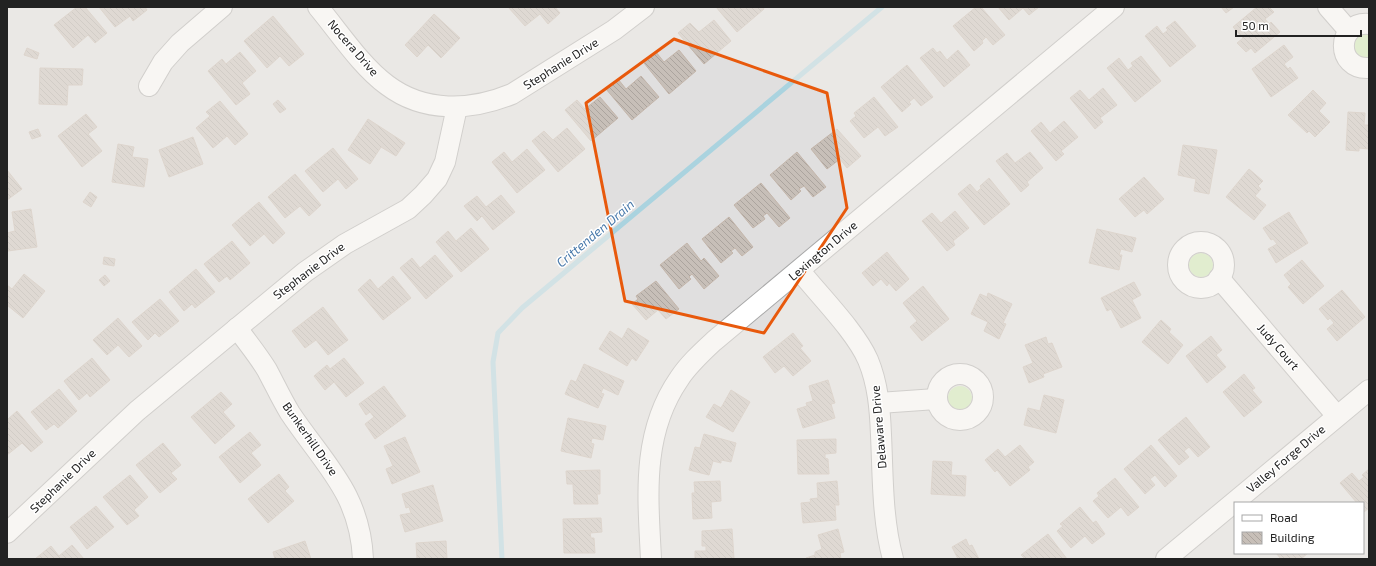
<svg xmlns="http://www.w3.org/2000/svg" width="1376" height="566" font-family="'Exo 2',sans-serif">
	<defs>
		<pattern id="building-back-hatch" width="6" height="6" patternUnits="userSpaceOnUse"><rect width="6" height="6" fill="#c7bfb8"/><path d="M-1 5l2 2M0 0l6 6M5-1l2 2" fill="none" stroke="#aba49e"/></pattern>
	</defs>
	<rect width="100%" height="100%" fill="#f2efe9"/>
	<path fill="#e0dfdf" fill-rule="evenodd" d="M7,7H1369V559H7ZM1235,503H1363V553H1235Z"/>
	<g fill="#cdebb0">
		<path d="M1363,33L1369,34V57C1362,59 1357,56 1353,50L1354,39Z"/>
		<circle cx="1201" cy="265" r="12"/>
		<circle cx="960" cy="398" r="12"/>
	</g>
	<g fill="none" stroke-linecap="round" stroke-linejoin="round">
		<polyline stroke="#aad3df" stroke-width="5" points="502,559 493,362 498,333 522,308 882,7"/>
	</g>
	<g fill="url(#building-back-hatch)" stroke="#c4b6ab">
		<polygon points="77,7 85,7 107,33 95,43 88,35 73,48 54,25"/>
		<polygon points="99,7 145,7 147,10 133,21 130,16 115,27"/>
		<polygon points="508,7 555,7 560,13 548,24 540,14 525,26"/>
		<polygon points="716,7 763,7 764,9 737,32"/>
		<polygon points="976,7 981,7 1005,35 993,45 986,37 982,41 983,43 974,51 953,26"/>
		<polygon points="998,7 1039,7 1029,15 1023,8 1009,20"/>
		<polygon points="1221,7 1234,7 1226,13"/>
		<polygon points="1257,7 1269,7 1274,12 1265,19 1269,24 1271,22 1280,32 1255,53 1251,48 1246,52 1237,43 1243,38 1233,27"/>
		<polygon points="434,14 460,38 441,58 428,45 417,57 405,45"/>
		<polygon points="273,16 304,54 289,66 280,56 267,68 244,41"/>
		<polygon points="714,20 731,41 704,64 678,33 690,23 699,32"/>
		<polygon points="1175,21 1196,46 1170,67 1145,36 1157,26 1163,34 1168,30 1166,28"/>
		<polygon points="1284,45 1293,57 1284,64 1288,69 1290,67 1298,78 1271,97 1252,69"/>
		<polygon points="27,48 39,53 37,59 24,55"/>
		<polygon points="933,48 937,53 940,51 947,60 958,50 970,65 944,87 920,58"/>
		<polygon points="679,50 696,71 669,94 644,63 656,52 664,62"/>
		<polygon points="240,52 256,71 242,83 250,94 236,105 208,71 222,59 226,64"/>
		<polygon points="1141,56 1161,81 1135,102 1107,68 1119,58 1128,70 1133,66 1131,63"/>
		<polygon points="907,65 933,97 921,106 914,98 909,102 911,104 902,112 881,87"/>
		<polygon points="40,68 83,69 82,85 68,85 67,105 39,104"/>
		<polygon points="641,76 659,97 632,120 606,89 618,79 626,89"/>
		<polygon points="1103,88 1117,105 1100,118 1103,122 1095,129 1070,98 1080,90 1089,100"/>
		<polygon points="1313,90 1326,103 1319,111 1330,122 1315,137 1309,131 1307,133 1288,115"/>
		<polygon points="600,97 618,118 591,141 565,110 577,100 585,109"/>
		<polygon points="874,97 898,127 885,136 878,127 864,138 850,121 856,116 854,113"/>
		<polygon points="278,100 286,109 280,113 273,104"/>
		<polygon points="220,101 248,134 235,145 227,136 213,148 196,128 210,116 206,112"/>
		<polygon points="1348,112 1365,113 1364,125 1369,125 1369,149 1359,148 1359,151 1346,150"/>
		<polygon points="86,114 97,127 88,134 102,151 82,167 58,136"/>
		<polygon points="368,119 405,143 396,156 381,147 370,164 348,150"/>
		<polygon points="1064,121 1078,137 1061,151 1064,154 1056,161 1031,131 1041,122 1050,133"/>
		<polygon points="567,128 585,149 558,172 532,141 544,131 553,140"/>
		<polygon points="38,129 41,136 32,139 29,132"/>
		<polygon points="837,129 861,156 847,168 840,159 827,169 811,149"/>
		<polygon points="193,137 203,164 169,177 159,150"/>
		<polygon points="118,144 134,147 132,157 148,159 144,187 112,182"/>
		<polygon points="1183,145 1217,150 1209,194 1194,191 1196,179 1178,175"/>
		<polygon points="333,148 358,179 346,189 338,179 323,192 305,171"/>
		<polygon points="527,149 545,170 517,193 492,162 504,152 512,162"/>
		<polygon points="797,152 826,187 813,197 804,186 799,189 801,191 791,200 770,175"/>
		<polygon points="1030,152 1043,168 1027,182 1029,185 1021,192 996,161 1007,153 1015,163"/>
		<polygon points="1249,169 1263,181 1258,186 1261,189 1255,196 1266,205 1254,220 1226,197"/>
		<polygon points="7,170 22,189 7,200"/>
		<polygon points="295,174 321,205 309,216 300,206 285,218 268,197"/>
		<polygon points="1144,177 1164,199 1147,214 1144,210 1135,217 1119,199"/>
		<polygon points="989,178 1010,204 984,225 958,194 970,184 977,192 981,188 980,186"/>
		<polygon points="761,183 790,218 779,227 767,213 763,216 765,219 753,228 734,205"/>
		<polygon points="90,192 97,197 91,207 83,202"/>
		<polygon points="501,195 515,212 493,230 482,216 477,221 464,206 477,196 486,207"/>
		<polygon points="259,202 285,233 273,244 264,234 250,246 232,225"/>
		<polygon points="31,209 37,247 8,251 7,233 15,231 12,212"/>
		<polygon points="955,211 969,228 953,241 955,245 947,251 922,221 932,213 941,223"/>
		<polygon points="1289,212 1308,243 1276,263 1268,249 1277,244 1273,239 1271,240 1263,228"/>
		<polygon points="729,217 753,247 742,256 735,248 731,251 733,253 721,263 702,239"/>
		<polygon points="471,228 489,249 461,272 436,242 448,231 456,241"/>
		<polygon points="1097,229 1136,238 1132,252 1121,249 1119,255 1122,255 1119,270 1089,263"/>
		<polygon points="232,241 250,263 230,280 227,276 219,282 204,264"/>
		<polygon points="687,243 701,261 704,258 719,276 704,289 692,274 689,277 691,279 679,289 660,265"/>
		<polygon points="887,252 909,279 896,291 889,283 887,286 881,279 873,286 862,273"/>
		<polygon points="435,255 453,276 426,299 400,268 412,258 420,268"/>
		<polygon points="104,257 115,259 114,266 103,264"/>
		<polygon points="1302,260 1324,286 1303,304 1288,287 1291,284 1284,275"/>
		<polygon points="196,269 215,292 195,308 192,304 184,311 169,292"/>
		<polygon points="24,274 45,291 23,318 7,305 7,285 12,289"/>
		<polygon points="105,275 110,281 104,286 99,280"/>
		<polygon points="393,276 411,298 383,320 358,290 370,279 378,289"/>
		<polygon points="656,281 679,309 666,319 658,310 646,320 632,304 638,299 636,296"/>
		<polygon points="1134,282 1141,295 1132,300 1141,318 1121,328 1111,309 1107,311 1101,298"/>
		<polygon points="923,286 949,319 922,341 910,327 917,321 903,303"/>
		<polygon points="1342,290 1365,317 1337,341 1327,329 1334,323 1330,318 1328,320 1319,309"/>
		<polygon points="988,293 1012,304 1003,323 1006,324 999,339 984,331 988,322 971,314 980,294 987,297"/>
		<polygon points="160,299 179,321 159,337 155,333 148,340 132,322"/>
		<polygon points="323,307 348,340 328,355 316,340 305,348 292,331"/>
		<polygon points="118,318 142,346 129,357 118,345 107,355 93,340"/>
		<polygon points="1161,320 1171,329 1169,332 1183,345 1168,364 1142,342"/>
		<polygon points="628,328 649,341 636,361 632,358 627,366 599,349 610,331 622,339"/>
		<polygon points="793,333 803,346 800,348 811,361 793,376 784,366 775,373 763,357"/>
		<polygon points="1211,336 1222,350 1216,355 1226,367 1207,383 1186,356"/>
		<polygon points="1046,337 1048,344 1052,343 1062,367 1043,374 1044,377 1029,383 1023,367 1033,363 1025,345"/>
		<polygon points="92,358 110,380 90,397 87,393 79,400 64,381"/>
		<polygon points="344,358 364,383 346,397 334,382 325,390 314,376 327,365 330,369"/>
		<polygon points="584,364 624,381 618,395 603,388 601,393 604,394 598,408 565,394 571,380 576,382"/>
		<polygon points="1244,374 1255,388 1252,390 1262,402 1244,417 1223,392"/>
		<polygon points="828,380 835,403 831,404 835,418 803,428 797,409 807,406 806,403 813,401 809,386"/>
		<polygon points="384,386 406,416 375,439 365,424 374,417 370,412 366,415 359,404"/>
		<polygon points="59,389 77,411 58,428 54,424 46,430 31,412"/>
		<polygon points="731,390 750,402 733,432 706,417 714,404 721,408"/>
		<polygon points="221,392 232,404 223,412 235,426 215,444 191,417"/>
		<polygon points="1044,395 1064,400 1056,433 1024,425 1028,408 1040,411"/>
		<polygon points="17,411 43,442 31,452 22,443 7,455 7,420"/>
		<polygon points="1186,417 1210,447 1198,457 1189,447 1184,451 1189,457 1179,465 1158,440"/>
		<polygon points="568,418 606,426 603,440 592,438 591,443 594,444 591,458 561,451"/>
		<polygon points="250,432 261,445 251,453 261,465 240,483 219,457"/>
		<polygon points="704,434 736,443 731,462 721,460 721,463 713,461 709,475 689,470 695,447 700,448"/>
		<polygon points="405,437 420,472 392,484 386,469 393,466 384,446"/>
		<polygon points="836,439 836,453 825,454 825,458 828,459 829,474 798,474 797,440"/>
		<polygon points="163,443 181,465 171,473 177,479 160,493 136,465"/>
		<polygon points="1020,445 1034,462 1028,467 1030,470 1010,486 997,470 995,472 985,460 998,449 1005,457"/>
		<polygon points="1151,445 1177,476 1165,487 1155,475 1150,479 1155,485 1145,494 1124,469"/>
		<polygon points="933,461 952,462 951,475 966,476 965,496 931,494"/>
		<polygon points="1369,469 1369,508 1364,512 1363,503 1357,503 1340,483 1352,473 1359,481 1364,477 1362,475"/>
		<polygon points="600,470 600,494 597,494 598,504 574,504 573,484 567,484 566,471"/>
		<polygon points="279,474 289,487 285,491 294,501 268,523 248,499"/>
		<polygon points="130,475 148,497 134,510 139,516 127,525 103,497"/>
		<polygon points="1115,478 1139,507 1128,516 1121,507 1108,518 1093,501 1099,496 1097,493"/>
		<polygon points="720,481 721,501 711,502 712,518 693,519 692,493 695,493 694,482"/>
		<polygon points="837,481 839,505 835,505 836,520 803,523 801,503 811,502 810,499 818,498 817,483"/>
		<polygon points="433,485 443,521 405,532 400,515 411,513 409,507 406,508 402,494"/>
		<polygon points="96,506 114,527 87,549 70,527"/>
		<polygon points="1080,507 1093,523 1096,521 1105,534 1092,544 1085,536 1071,548 1057,531 1063,526 1060,524"/>
		<polygon points="601,518 602,532 590,533 591,538 594,538 595,553 564,553 563,519"/>
		<polygon points="732,529 734,559 695,559 695,551 706,551 706,546 702,546 702,531"/>
		<polygon points="838,529 844,552 840,553 841,559 806,559 806,558 815,555 815,552 822,549 818,535"/>
		<polygon points="1048,534 1067,559 1025,559 1021,555"/>
		<polygon points="966,539 969,546 972,545 979,559 958,559 952,547"/>
		<polygon points="305,541 311,559 275,559 273,552"/>
		<polygon points="446,541 447,559 417,559 416,543"/>
		<polygon points="72,545 84,559 35,559 51,546 59,556"/>
		<polygon points="1276,553 1308,553 1301,559 1281,559"/>
	</g>
	<g fill="none" stroke-linecap="round" stroke-linejoin="round">
		<g stroke="#a9a9a9" stroke-width="22">
			<g id="street">
				<path d="M318,7C339,32 361,66 387,85C424,113 471,111 512,94L614,30L644,7"/>
				<polyline points="1328,7 1349,31"/>
				<path d="M1369,24C1336,21 1335,70 1369,68"/>
				<polyline points="149,86 163,62 180,43 222,7"/>
				<circle cx="1201" cy="265" r="23"/>
				<path d="M800,271C820,296 856,332 868,360C878,384 880,409 881,435C883,476 882,519 893,559"/>
				<polyline points="1219,278 1337,416"/>
				<path d="M237,328C247,342 258,355 267,370C275,385 282,400 290,413C324,464 360,493 363,559"/>
				<circle cx="960" cy="397" r="23"/>
				<polyline points="879,403 936,399"/>
				<polyline points="7,533 137,411 305,272 345,244 408,209 423,195 437,179 445,162 457,107"/>
				<path d="M651,559C648,497 641,434 679,379C688,365 701,353 714,341L1114,7"/>
				<polyline points="1166,559 1369,390"/>
			</g>
		</g>
		<use href="#street" stroke="#fff" stroke-width="20"/>
	</g>
	<path d="M0 0H1376V566H0ZM674,39L827,93L847,208L764,333L625,301L586,103Z" fill="#f2efe9" fill-opacity=".55" fill-rule="evenodd"/>
	<path fill="none" stroke="#e8590c" stroke-width="3" stroke-linejoin="round" d="M674,39L827,93L847,208L764,333L625,301L586,103Z"/>
	<g text-anchor="middle" stroke-width="3" stroke-linejoin="round" paint-order="stroke">
		<g font-size="12" fill="#222" stroke="#fff">
			<text transform="translate(353 48) rotate(49)" y="4">Nocera Drive</text>
			<text transform="translate(561 64) rotate(-32)" y="4">Stephanie Drive</text>
			<text transform="translate(823 251) rotate(-40)" y="4">Lexington Drive</text>
			<text transform="translate(309 271) rotate(-37)" y="4">Stephanie Drive</text>
			<text transform="translate(1278 347) rotate(49)" y="4">Judy Court</text>
			<text transform="translate(879 427) rotate(-95)" y="4">Delaware Drive</text>
			<text transform="translate(310 439) rotate(55)" y="4">Bunkerhill Drive</text>
			<text transform="translate(1286 459) rotate(-40)" y="4">Valley Forge Drive</text>
			<text transform="translate(63 481) rotate(-44)" y="4">Stephanie Drive</text>
		</g>
		<g font-size="13" font-style="italic" fill="#4a7aab" stroke="#fff">
			<text transform="translate(595 233) rotate(-40)" y="5">Crittenden Drain</text>
		</g>
	</g>
	<rect width="1376" height="566" fill="none" stroke="#222222" stroke-width="16"/>
	<rect x="1234" y="502" width="130" height="52" fill="#ffffff" stroke="#a7a7a7"/>
	<rect x="1242" y="515" width="20" height="6" fill="#ffffff" stroke="#a7a7a7"/>
	<text x="1270" y="522" font-size="12" fill="#222222">Road</text>
	<rect x="1242" y="532" width="20" height="12" fill="url(#building-back-hatch)" stroke="#a7a7a7"/>
	<text x="1270" y="542" font-size="12" fill="#222222">Building</text>
	<path d="M1236 30v6h125v-6" fill="none" stroke="#222222" stroke-width="2"/>
	<text x="1242" y="30" font-size="12" fill="#222222" stroke="#ffffff" stroke-width="3" paint-order="stroke">50 m</text>
</svg>
